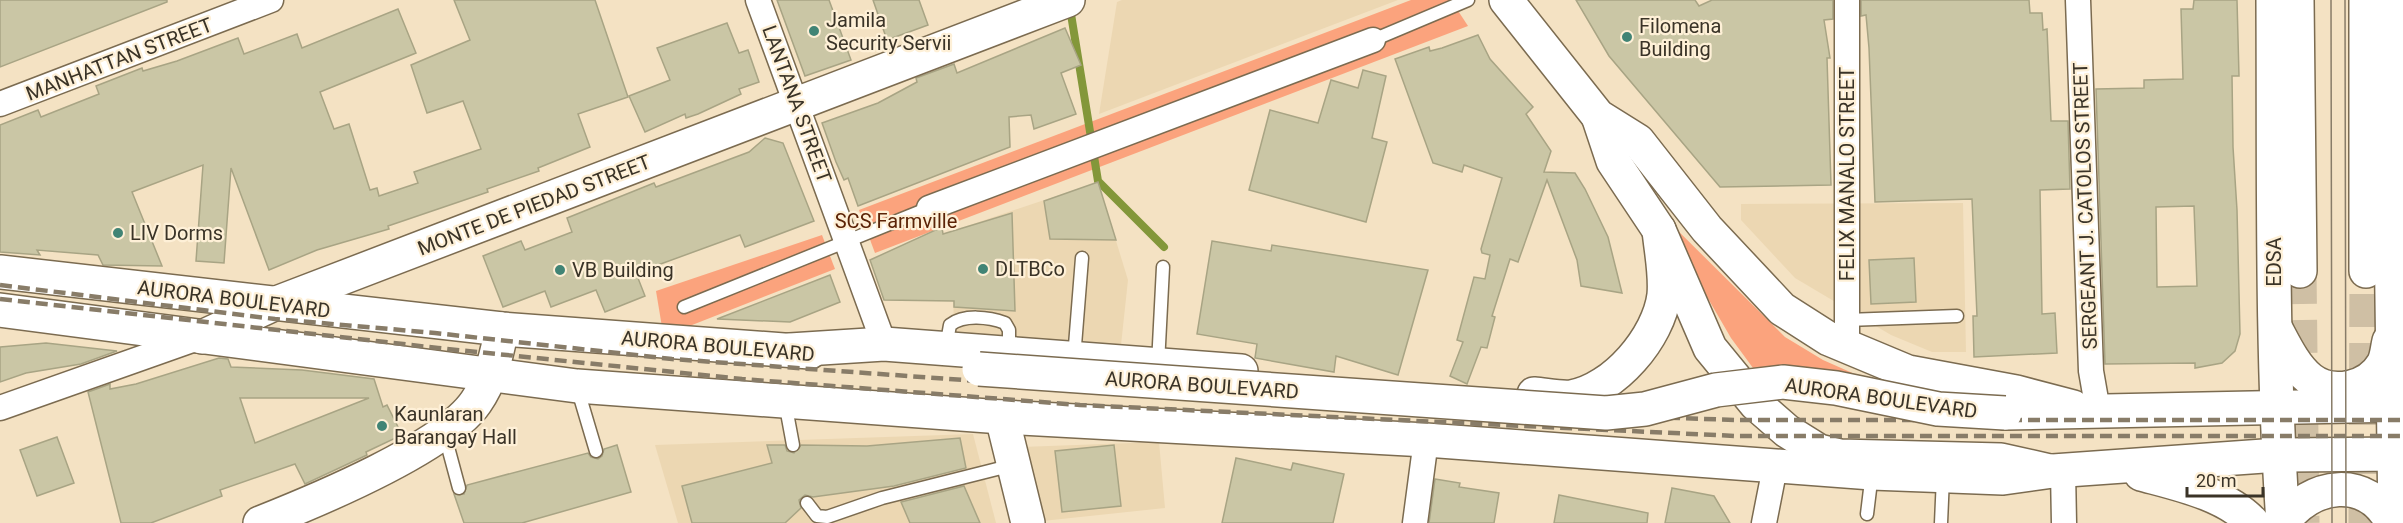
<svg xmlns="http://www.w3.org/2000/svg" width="2403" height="523" font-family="Roboto,sans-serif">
	<rect width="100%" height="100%" fill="#f4e2c3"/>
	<g fill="#ecd7b2">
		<polygon points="1122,0 1398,0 1099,114 1117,2"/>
		<polygon points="1098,182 1128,280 1121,345 954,335 952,231"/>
		<polygon points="1963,203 1966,352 1932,352 1891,335 1795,278 1741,220 1741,204"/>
		<polygon points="973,434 996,523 678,523 655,445"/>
		<polygon points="1159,442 1165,508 1033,522 1021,447"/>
	</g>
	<g fill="#fba37d">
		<polygon points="1411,0 1451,0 1468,26 875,253 859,210"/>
		<polygon points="1656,209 1785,337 1823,360 1866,379 1800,369 1753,368 1731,338"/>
		<polygon points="822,235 835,269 687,327 662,327 656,291"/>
	</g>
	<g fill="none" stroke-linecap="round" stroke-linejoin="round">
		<polyline stroke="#83973a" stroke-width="8" points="1070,8 1098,181 1164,247"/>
	</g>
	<g fill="#cac6a5" stroke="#a8a484" stroke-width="1.5" fill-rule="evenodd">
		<polygon points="0,0 167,0 167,2 0,67"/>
		<polygon points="454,0 595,0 628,97 578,114 590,147 538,168 539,171 487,189 488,192 388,226 389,229 317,250 269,270 231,168 224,263 196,261 203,165 132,192 162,266 103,265 98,255 37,250 40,255 0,252 0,125 38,110 41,117 99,94 96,86 142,68 143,71 177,61 238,38 244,54 297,34 302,48 398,9 416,53 320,92 334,129 349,124 370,190 377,188 379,196 418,183 414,172 481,149 463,101 427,113 411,65 470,40"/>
		<polygon points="777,0 829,0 851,60 805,76"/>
		<polygon points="873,0 919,0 928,25 887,40"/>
		<polygon points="1576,0 1695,0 1699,6 1712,0 1833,0 1833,19 1824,20 1830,58 1827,58 1831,185 1720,187 1609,56"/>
		<polygon points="1861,0 2029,0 2030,13 2042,13 2043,30 2047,29 2051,121 2068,121 2070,189 2040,190 2042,314 2055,313 2057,353 1974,357 1973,316 1977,316 1972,199 1875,202 1869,48 1866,15 1861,16"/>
		<path d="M2194,0H2237L2239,76H2232L2233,147L2237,210L2240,334L2235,351L2222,363L2195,368V363L2105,364L2096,89L2144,88V80L2183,79L2181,9H2193ZM2194,206L2197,286L2157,287L2156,207Z"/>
		<polygon points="727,23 739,53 748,50 759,82 739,89 741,94 698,114 686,118 685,114 645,132 629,96 670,80 657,48"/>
		<polygon points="1065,28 1081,65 1061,73 1076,114 1034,129 1031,115 1009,117 1010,147 858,206 848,178 844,180 836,162 822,123 878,103 917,82 916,78 954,64 957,73"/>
		<polygon points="1478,35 1490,59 1533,107 1526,114 1551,151 1544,172 1575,173 1585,189 1608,237 1622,293 1581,286 1577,260 1547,180 1518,262 1510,259 1492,316 1495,317 1487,348 1481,347 1467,384 1450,376 1463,342 1457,340 1474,277 1485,279 1490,255 1482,253 1481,249 1502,178 1464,165 1462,172 1433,163 1395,59 1429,47 1430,51 1442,48"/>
		<polygon points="1363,70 1386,76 1372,138 1387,142 1366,222 1249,190 1270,110 1318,123 1331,80 1358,88"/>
		<polygon points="765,138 783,143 814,221 745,247 740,235 636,273 645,296 605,312 596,290 551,307 545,291 503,307 483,256 521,241 525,250 572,232 567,218 654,183 656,187 749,152"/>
		<polygon points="1098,182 1116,240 1050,239 1044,201"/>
		<polygon points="1012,213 1015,311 954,307 954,301 884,300 870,260 942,227 943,234"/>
		<polygon points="1212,241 1271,251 1272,245 1428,270 1398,375 1336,356 1334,372 1255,358 1257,344 1197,334"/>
		<polygon points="1914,258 1916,302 1871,304 1869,260"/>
		<polygon points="830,275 840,302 790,322 717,319"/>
		<polygon points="46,343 117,351 81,364 26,373 0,382 0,347"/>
		<path d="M219,358L228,359L231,367L302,370L374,379L383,407L387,405L402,435L366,452L367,455L305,484L295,464L220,490L222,496L151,523H121L88,392L110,384V389L136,384ZM240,398H369L255,443Z"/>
		<polygon points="57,437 74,483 37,496 20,450"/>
		<polygon points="960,438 966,468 894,486 813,497 805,495 799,500 801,508 785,523 692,523 682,486 772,463 767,445 785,445 787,451 794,453 801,445 867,446"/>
		<polygon points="617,445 631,492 522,523 464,523 454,494 464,494 467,485 588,453 591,457 598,459 602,456 604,449"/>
		<polygon points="1114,445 1121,506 1062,512 1055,451"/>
		<polygon points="1236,458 1291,470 1293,463 1344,474 1333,523 1222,523"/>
		<polygon points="1435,479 1460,483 1459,487 1499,493 1494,523 1429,523"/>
		<polygon points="964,486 980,523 910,523 901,502"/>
		<polygon points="1672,488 1714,496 1730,523 1665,523"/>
		<polygon points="1559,495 1648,513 1647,523 1554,523"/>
	</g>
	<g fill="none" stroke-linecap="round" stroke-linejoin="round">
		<g stroke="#cfbfa4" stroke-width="33" stroke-dasharray="33 16" stroke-linecap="butt">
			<polyline points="2300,271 2303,523"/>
			<polyline points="2365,523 2366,271"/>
		</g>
		<g stroke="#7b6b50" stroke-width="15">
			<g id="lane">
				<polyline points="1373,40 1468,0"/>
				<polyline points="684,307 929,208"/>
				<polyline points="1847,320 1957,316"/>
				<path d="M946,347L950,325C964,314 989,317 1005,323L1009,330V352"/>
				<polyline points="1074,358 1082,258"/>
				<polyline points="1158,364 1163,267"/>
				<polyline points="577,387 596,451"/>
				<polyline points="785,402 793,445"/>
				<polyline points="445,436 459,488"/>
				<polyline points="807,503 817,516 827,517 882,498 1013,465"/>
				<polyline points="1867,514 1872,473"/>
				<polyline points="1941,523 1943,477"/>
			</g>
		</g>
		<g stroke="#7b6b50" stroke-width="27">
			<g id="street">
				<polyline points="758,0 884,344"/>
				<polyline points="2078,0 2091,371 2098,411"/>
				<polyline points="0,104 271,0"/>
				<polyline points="929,208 1373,40"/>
				<polyline points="1847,348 1847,0"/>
				<polyline points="0,408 198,338"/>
				<polyline points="2063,471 2064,523"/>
				<polyline points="1415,523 1426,440"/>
				<polyline points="1764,523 1775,467"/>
			</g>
		</g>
		<g stroke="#7b6b50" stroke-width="36">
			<g id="secondary">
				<polyline points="1506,0 1598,116 1638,141 1707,229 1782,309 1829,339 1908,372 2016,392 2073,407"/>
				<polyline points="1598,116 1613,161 1659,230 1710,348 1756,404 1787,431 1819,451 1840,456 2001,460 2050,471"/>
				<polyline points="202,337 274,304 1068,0"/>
				<polyline points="1002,417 1028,523"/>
				<path d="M260,523C313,502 445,448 476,402C492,379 496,356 502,329"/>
			</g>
		</g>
		<g stroke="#7b6b50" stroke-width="36">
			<g id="primary">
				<path d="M2273,0C2274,174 2271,349 2283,523"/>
				<polyline points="2388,0 2395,523"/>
				<polyline points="0,272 502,329 810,352"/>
				<polyline points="0,310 577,386 1002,417 1426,440 1872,473 2003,478 2053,471 2278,455 2403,454"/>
				<path d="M2276,329C2285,346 2295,367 2310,379C2333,397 2369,388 2383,364C2387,357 2387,349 2389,341"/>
				<polyline points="790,350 884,344 1241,371"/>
				<path d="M1534,394C1546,395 1560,398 1571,397C1614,390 1659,337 1664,295C1666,274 1661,251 1659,230"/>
				<polyline points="2005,413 2403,405"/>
				<path d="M2141,474C2178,484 2226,494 2253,523"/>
				<path d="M2283,523C2310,482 2368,475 2392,523"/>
			</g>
		</g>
		<g stroke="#7b6b50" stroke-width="36">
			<g id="highway">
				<polyline points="2297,0 2300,271"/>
				<polyline points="2366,0 2366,271"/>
			</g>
		</g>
		<use href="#lane" stroke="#fff" stroke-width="12"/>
		<use href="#street" stroke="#fff" stroke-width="24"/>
		<use href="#secondary" stroke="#fff" stroke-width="33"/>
		<use href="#primary" stroke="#fff" stroke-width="33"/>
		<use href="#highway" stroke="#fff" stroke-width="33"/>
		<g stroke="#887c68" stroke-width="1.5">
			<polyline points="2331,0 2332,523"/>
			<polyline points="2345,0 2346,523"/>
		</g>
		<g stroke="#887c68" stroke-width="4.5" stroke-dasharray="12 6" stroke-linecap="butt">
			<polyline points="0,285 275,319 435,333 672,359 1157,394 1495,412 1737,420 2403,420"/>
			<polyline points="0,299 438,348 742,379 1080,405 1736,436 2403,436"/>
		</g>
		<g stroke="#7b6b50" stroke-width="36" stroke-linecap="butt">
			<polyline id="primary-bridge" points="979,369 1606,413 1645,409 1716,390 1783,382 1836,388 1938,409 2005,413"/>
		</g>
		<use href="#primary-bridge" stroke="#fff" stroke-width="33"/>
	</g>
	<g fill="#418475" stroke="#fef0d7" stroke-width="2">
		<circle cx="814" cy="31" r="6"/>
		<circle cx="1627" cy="37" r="6"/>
		<circle cx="118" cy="233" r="6"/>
		<circle cx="983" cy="269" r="6"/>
		<circle cx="560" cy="270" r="6"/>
		<circle cx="382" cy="426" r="6"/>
	</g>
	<g text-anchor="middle" stroke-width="4.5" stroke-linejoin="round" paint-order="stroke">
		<g font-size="20" fill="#3a3327" stroke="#fef0d7" text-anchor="start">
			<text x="826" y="27">Jamila<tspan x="826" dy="23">Security Servii</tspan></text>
			<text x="1639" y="33">Filomena<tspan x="1639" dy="23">Building</tspan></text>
			<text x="130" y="240">LIV Dorms</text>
			<text x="995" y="276">DLTBCo</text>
			<text x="572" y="277">VB Building</text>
			<text x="394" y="421">Kaunlaran<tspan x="394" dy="23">Barangay Hall</tspan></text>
		</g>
		<g font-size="20" fill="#3a3327" stroke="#fef0d7">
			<text transform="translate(119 59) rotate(-21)" y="7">MANHATTAN STREET</text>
			<text transform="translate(797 104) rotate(70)" y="7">LANTANA STREET</text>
			<text transform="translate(1847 174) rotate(-90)" y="7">FELIX MANALO STREET</text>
			<text transform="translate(534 205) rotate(-21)" y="7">MONTE DE PIEDAD STREET</text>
			<text transform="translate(2085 206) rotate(-92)" y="7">SERGEANT J. CATOLOS STREET</text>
			<text transform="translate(2274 262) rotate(-90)" y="7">EDSA</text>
			<text transform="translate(234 299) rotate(7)" y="7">AURORA BOULEVARD</text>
			<text transform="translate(718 346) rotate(5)" y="7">AURORA BOULEVARD</text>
			<text transform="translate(1202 385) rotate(4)" y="7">AURORA BOULEVARD</text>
			<text transform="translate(1881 398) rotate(8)" y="7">AURORA BOULEVARD</text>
		</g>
		<g font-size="20" fill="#5b2307" stroke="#fef0d7">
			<text x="896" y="228">SCS Farmville</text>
		</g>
	</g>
	<path d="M2187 487v9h76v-9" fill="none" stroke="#3a3327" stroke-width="3"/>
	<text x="2196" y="487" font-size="18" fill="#3a3327" stroke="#fef0d7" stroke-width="4.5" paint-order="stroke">20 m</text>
</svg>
